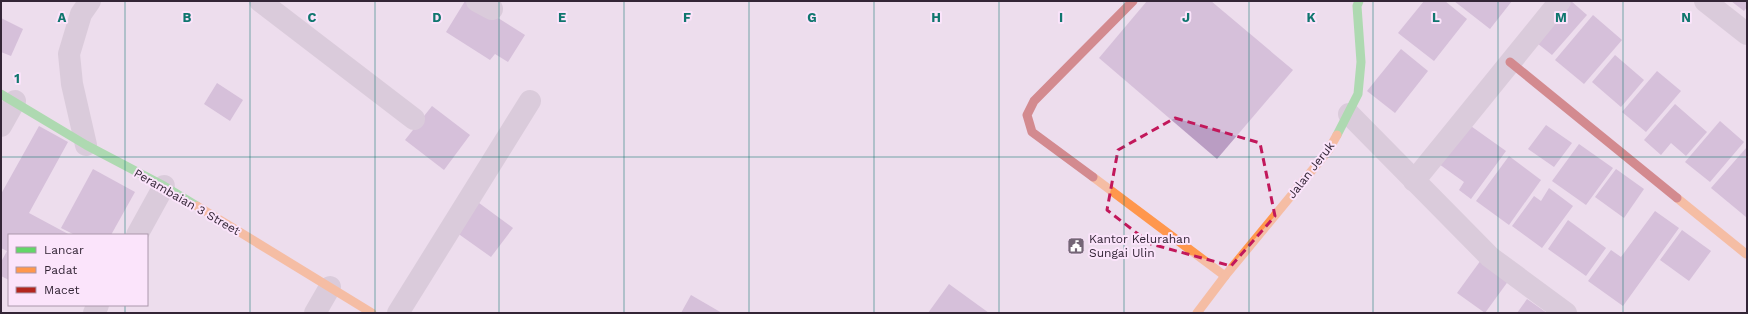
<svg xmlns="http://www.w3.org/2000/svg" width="1748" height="314" font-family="'Work Sans',sans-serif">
	<rect width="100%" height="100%" fill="#eddded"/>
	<g fill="#ba9dc3">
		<polygon points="465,1 471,1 525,35 508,62 495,54 490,60 446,32"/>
		<polygon points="1147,1 1211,1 1293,70 1217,159 1099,58"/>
		<polygon points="1424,1 1445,1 1467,19 1434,61 1398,33"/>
		<polygon points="1454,1 1512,1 1490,29"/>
		<polygon points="1564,1 1571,1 1587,15 1552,55 1532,39"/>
		<polygon points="1731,1 1747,1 1747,7 1744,11"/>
		<polygon points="1593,15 1622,40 1584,84 1555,60"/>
		<polygon points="1,18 23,29 11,56 1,52"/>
		<polygon points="1401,49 1428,71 1395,113 1367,91"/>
		<polygon points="1615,55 1644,80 1621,107 1592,82"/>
		<polygon points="1657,71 1681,91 1646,132 1622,112"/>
		<polygon points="217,83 243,100 230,121 204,104"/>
		<polygon points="1675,104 1707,132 1686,156 1671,143 1661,155 1644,140"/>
		<polygon points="432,106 470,135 444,170 405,140"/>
		<polygon points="1720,121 1744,142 1710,182 1685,162"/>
		<polygon points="1468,124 1506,151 1471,199 1459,190 1464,182 1439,164"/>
		<polygon points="1546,125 1572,143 1554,167 1528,149"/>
		<polygon points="39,126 68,142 29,213 70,235 9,235 9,280 1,276 1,262 7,251 1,248 1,194"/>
		<polygon points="1579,144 1613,168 1586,205 1552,181"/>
		<polygon points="1747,147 1747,216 1746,217 1711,188"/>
		<polygon points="1509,156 1541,180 1509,225 1476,201"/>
		<polygon points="93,169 135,192 111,235 75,235 61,228"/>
		<polygon points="1616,169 1644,189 1624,218 1595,197"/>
		<polygon points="1549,188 1573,206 1542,248 1512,226 1534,196 1541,201"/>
		<polygon points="475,200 513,228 491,257 453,230"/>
		<polygon points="1655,211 1679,228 1623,306 1588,281 1611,250 1621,257"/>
		<polygon points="1568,220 1606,248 1586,276 1548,249"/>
		<polygon points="1682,230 1711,251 1689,281 1660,260"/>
		<polygon points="1481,260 1509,280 1485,313 1457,293"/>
		<polygon points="949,284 989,313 928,313"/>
		<polygon points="691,295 722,313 681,313"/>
		<polygon points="1527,299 1547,313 1517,313"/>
	</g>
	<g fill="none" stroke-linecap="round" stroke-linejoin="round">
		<g stroke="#c4b7c5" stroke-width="22">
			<polyline points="260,1 414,119"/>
			<polyline points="477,1 492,9"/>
			<polyline points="1705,1 1747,34"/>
			<polyline points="1349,114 1490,257 1566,313"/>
			<polyline points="1,126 15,101"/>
			<polyline points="86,145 72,84 69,54 81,14 90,1"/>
			<polyline points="1414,181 1560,1"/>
			<polyline points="137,235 164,186"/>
			<polyline points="94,313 98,305"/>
			<polyline points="315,313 330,287"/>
			<polyline points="398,313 530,101"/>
		</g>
		<g stroke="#63d668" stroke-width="9">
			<polyline points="1,94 86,145 164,186 197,206"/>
			<polyline points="1337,135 1358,94 1361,62 1357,6 1359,1"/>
		</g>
		<g stroke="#ff974d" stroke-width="9">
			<polyline points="1093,177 1225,276"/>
			<polyline points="1677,198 1746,254"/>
			<polyline points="197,206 372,313"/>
			<polyline points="1197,313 1225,276 1328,151 1337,135"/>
		</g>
		<g stroke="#b3261e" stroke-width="9">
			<polyline points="1510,62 1677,198"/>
			<polyline points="1093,177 1032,132 1027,115 1034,101 1133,1"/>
		</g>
	</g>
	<path d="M0 0H1748V314H0ZM1175,118L1260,143L1275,216L1231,266L1151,244L1107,210L1118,150Z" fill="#eddded" fill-opacity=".55" fill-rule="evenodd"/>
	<path fill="none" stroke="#c2185b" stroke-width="3" stroke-dasharray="8 5" stroke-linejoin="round" d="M1175,118L1260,143L1275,216L1231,266L1151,244L1107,210L1118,150Z"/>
	<path fill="none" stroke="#0f766e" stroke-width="1" stroke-opacity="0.55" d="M125,1V235M250,1V313M375,1V313M499,1V313M624,1V313M749,1V313M874,1V313M999,1V313M1124,1V313M1249,1V313M1373,1V313M1498,1V313M1623,1V313M1,157H1747M125,305V313"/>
	<defs>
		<g id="civic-square" transform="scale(0.9)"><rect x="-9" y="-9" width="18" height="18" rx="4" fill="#746576" stroke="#fbe4fb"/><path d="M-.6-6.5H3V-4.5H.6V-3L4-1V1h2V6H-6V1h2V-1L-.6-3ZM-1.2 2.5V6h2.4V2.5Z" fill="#fff"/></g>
	</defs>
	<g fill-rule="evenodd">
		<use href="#civic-square" x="1076" y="246"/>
	</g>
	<g text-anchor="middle" stroke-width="4" stroke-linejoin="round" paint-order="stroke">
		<g font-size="12" fill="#332536" stroke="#fbe4fb">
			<text transform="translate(1311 170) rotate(-52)" y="4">Jalan Jeruk</text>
			<text transform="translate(187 202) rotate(30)" y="4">Perambaian 3 Street</text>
		</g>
		<g font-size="12" fill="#332536" stroke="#fbe4fb" text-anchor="start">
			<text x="1089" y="243">Kantor Kelurahan<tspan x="1089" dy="14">Sungai Ulin</tspan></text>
		</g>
	</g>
	<g font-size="13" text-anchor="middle" font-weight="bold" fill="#0f766e" stroke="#fbe4fb" stroke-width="4" stroke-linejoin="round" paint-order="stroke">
		<text x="62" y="22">A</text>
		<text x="187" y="22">B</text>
		<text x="312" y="22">C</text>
		<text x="437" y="22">D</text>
		<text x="562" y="22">E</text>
		<text x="687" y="22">F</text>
		<text x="812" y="22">G</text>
		<text x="936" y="22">H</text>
		<text x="1061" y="22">I</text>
		<text x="1186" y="22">J</text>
		<text x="1311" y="22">K</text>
		<text x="1436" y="22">L</text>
		<text x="1561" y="22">M</text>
		<text x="1686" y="22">N</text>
		<text x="17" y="83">1</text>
	</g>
	<rect width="1748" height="314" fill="none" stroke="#332536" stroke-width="4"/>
	<rect x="8" y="234" width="140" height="72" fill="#fbe4fb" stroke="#ab98ac"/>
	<rect x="16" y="247" width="20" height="6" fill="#63d668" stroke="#ab98ac"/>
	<text x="44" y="254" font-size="12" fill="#332536">Lancar</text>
	<rect x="16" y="267" width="20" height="6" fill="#ff974d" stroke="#ab98ac"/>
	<text x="44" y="274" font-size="12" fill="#332536">Padat</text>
	<rect x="16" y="287" width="20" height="6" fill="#b3261e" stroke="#ab98ac"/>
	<text x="44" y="294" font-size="12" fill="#332536">Macet</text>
</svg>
